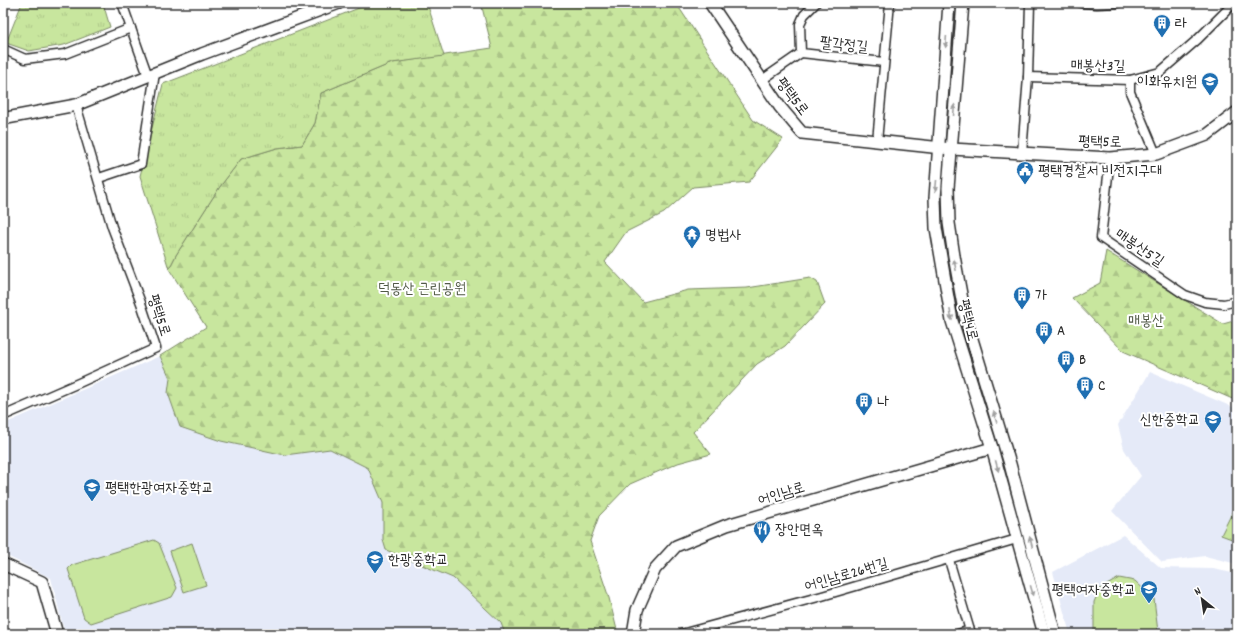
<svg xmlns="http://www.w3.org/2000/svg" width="1240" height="637" font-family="Dekko,'Poor Story',sans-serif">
	<defs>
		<pattern id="forest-firs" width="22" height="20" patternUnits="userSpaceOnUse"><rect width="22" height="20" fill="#c8e69e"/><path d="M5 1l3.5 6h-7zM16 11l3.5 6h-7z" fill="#acc588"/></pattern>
		<pattern id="park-tufts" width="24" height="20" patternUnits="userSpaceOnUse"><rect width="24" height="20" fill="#c8e69e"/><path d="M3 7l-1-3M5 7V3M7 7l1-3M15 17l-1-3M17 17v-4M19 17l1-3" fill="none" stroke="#acc588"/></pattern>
	</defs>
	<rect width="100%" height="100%" fill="#fff"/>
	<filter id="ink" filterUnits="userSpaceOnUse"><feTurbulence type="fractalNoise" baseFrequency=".025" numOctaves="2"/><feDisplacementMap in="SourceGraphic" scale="8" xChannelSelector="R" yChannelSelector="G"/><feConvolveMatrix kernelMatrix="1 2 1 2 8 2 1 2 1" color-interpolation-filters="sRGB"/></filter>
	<g filter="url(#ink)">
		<g fill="#e5eaf8">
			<polygon points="160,356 170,378 168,393 180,427 221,441 285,455 330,449 368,468 383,503 383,540 386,550 453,578 501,623 505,634 65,634 51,578 3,554 3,425 4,424"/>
			<polygon points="1150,372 1237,409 1237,564 1205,556 1162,562 1112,511 1141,476 1124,449 1118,425"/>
			<polygon points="1123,535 1161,568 1213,569 1237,574 1237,634 1070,634 1053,572"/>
		</g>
		<g fill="url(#forest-firs)" stroke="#7a8864">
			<polygon points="481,3 676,3 753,120 783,139 749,182 693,187 664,213 626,232 605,262 643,302 688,290 747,288 810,278 817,282 825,304 785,346 757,364 693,432 711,454 678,463 630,484 599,516 590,541 609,598 618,634 505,634 501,623 453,578 386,550 383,540 383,503 368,468 330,449 285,455 221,441 180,427 168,393 170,378 160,356 206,327 169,269 176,255 219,188 241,159 277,148 302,145 315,123 321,93 392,63 492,48"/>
			<polygon points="1106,251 1223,324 1237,320 1237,401 1123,351 1072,298 1100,283"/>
		</g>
		<g fill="url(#park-tufts)" stroke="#7a8864">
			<polygon points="22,3 103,3 110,27 64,45 29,51 6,43"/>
			<polygon points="379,3 427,3 444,56 392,63 321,93 315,123 302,145 277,148 241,159 219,188 176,255 169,269 140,176 163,84 364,6"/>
		</g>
		<g fill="#c8e69e" stroke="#7a8864">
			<polygon points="1237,503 1237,541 1221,535"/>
			<polygon points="154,540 159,543 177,588 172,597 91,623 84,618 68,569 72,565"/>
			<polygon points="192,543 206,585 184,592 170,551"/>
			<polygon points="1119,578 1135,581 1154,599 1158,632 1156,634 1094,634 1094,602 1100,589"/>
		</g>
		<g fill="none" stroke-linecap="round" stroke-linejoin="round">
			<g stroke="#2b2b2b" stroke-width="11">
				<g id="minor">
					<polyline points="122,3 148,76"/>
					<polyline points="816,3 804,15 800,24 801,53 884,62"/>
					<polyline points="1081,3 1097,4 1118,3"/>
					<polyline points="3,49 25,59 65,54 131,28"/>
					<polyline points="1028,77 1130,80 1160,72 1198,39 1234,3"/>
					<polyline points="762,80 801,53"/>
					<polyline points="1130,80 1130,92 1156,154"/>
					<polyline points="877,141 890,3"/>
					<polyline points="1022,153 1028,77 1030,3"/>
					<polyline points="1110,158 1101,238 1185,295 1205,302 1224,304 1237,301"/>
					<polyline points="99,178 141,164 155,73"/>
					<polyline points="3,416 81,382 156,348 141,303 112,227 76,105"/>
					<polyline points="949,560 971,634"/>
					<polyline points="681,634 822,596 1017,539"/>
					<polyline points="958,634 970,630"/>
				</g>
			</g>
			<g stroke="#2b2b2b" stroke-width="14">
				<g id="tertiary">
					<polyline points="710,3 780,107 802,133 951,149 1110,158 1156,154 1207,135 1237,112"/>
					<polyline points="949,3 935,198 936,228 952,321 992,448 1044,634"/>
					<polyline points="963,3 948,188 949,223 954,256 965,316 1010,464 1055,634"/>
					<polyline points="3,117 7,118 76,105 202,54 339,3"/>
					<polyline points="3,564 42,582 57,634"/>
					<polyline points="633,634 637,610 655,569 676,546 727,525 992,448"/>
				</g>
			</g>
			<use href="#minor" stroke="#fff" stroke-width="8"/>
			<use href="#tertiary" stroke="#fff" stroke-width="11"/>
		</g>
		<defs><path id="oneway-solid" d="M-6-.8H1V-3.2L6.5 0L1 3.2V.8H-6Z"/></defs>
		<g fill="#a0a0a0">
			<use href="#oneway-solid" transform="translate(946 42) rotate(94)"/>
			<use href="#oneway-solid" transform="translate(954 110) rotate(-85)"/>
			<use href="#oneway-solid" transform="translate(936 186) rotate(95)"/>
			<use href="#oneway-solid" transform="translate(955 265) rotate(-101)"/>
			<use href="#oneway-solid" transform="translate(951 315) rotate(79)"/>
			<use href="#oneway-solid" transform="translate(995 417) rotate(-107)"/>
			<use href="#oneway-solid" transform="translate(997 466) rotate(75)"/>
			<use href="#oneway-solid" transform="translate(1031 542) rotate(-105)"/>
			<use href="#oneway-solid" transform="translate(1032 591) rotate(74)"/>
		</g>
	</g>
	<defs>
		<g id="building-pin" transform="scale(0.9)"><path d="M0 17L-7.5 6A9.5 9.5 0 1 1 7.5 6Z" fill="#1f6fb2" stroke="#fff"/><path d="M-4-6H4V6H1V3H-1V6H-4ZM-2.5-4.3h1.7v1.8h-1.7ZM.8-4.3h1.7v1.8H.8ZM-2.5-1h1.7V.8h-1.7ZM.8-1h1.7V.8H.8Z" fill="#fff"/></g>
		<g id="school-pin" transform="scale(0.9)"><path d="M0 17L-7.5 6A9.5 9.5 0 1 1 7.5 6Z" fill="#1f6fb2" stroke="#fff"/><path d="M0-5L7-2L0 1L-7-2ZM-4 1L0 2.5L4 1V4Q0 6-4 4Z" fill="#fff"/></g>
		<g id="civic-pin" transform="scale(0.9)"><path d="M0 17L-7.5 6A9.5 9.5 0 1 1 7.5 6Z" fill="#1f6fb2" stroke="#fff"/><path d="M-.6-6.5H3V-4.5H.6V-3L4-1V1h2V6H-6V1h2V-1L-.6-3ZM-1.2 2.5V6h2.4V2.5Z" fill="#fff"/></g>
		<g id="temple-pin" transform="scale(0.9)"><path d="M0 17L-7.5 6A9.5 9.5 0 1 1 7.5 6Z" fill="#1f6fb2" stroke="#fff"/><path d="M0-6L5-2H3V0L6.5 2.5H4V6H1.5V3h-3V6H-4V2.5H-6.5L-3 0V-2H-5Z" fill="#fff"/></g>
		<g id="restaurant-pin" transform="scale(0.9)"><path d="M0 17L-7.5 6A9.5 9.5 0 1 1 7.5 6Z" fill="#1f6fb2" stroke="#fff"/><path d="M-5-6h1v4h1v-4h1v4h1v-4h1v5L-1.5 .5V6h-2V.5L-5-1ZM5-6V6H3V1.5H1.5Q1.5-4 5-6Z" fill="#fff"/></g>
	</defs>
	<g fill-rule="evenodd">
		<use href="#building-pin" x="1162" y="23"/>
		<use href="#school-pin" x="1210" y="81"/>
		<use href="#civic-pin" x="1025" y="170"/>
		<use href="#temple-pin" x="692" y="234"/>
		<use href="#building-pin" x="1022" y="295"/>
		<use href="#building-pin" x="1044" y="330"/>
		<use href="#building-pin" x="1066" y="359"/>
		<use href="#building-pin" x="1085" y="385"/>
		<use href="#building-pin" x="864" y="401"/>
		<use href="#school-pin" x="1213" y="419"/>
		<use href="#school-pin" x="92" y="487"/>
		<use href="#restaurant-pin" x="762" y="529"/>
		<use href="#school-pin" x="375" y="559"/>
		<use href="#school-pin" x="1149" y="589"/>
	</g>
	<g text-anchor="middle" stroke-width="4" stroke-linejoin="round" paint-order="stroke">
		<g font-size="15" fill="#2b2b2b" stroke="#fff" text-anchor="start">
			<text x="1175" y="28">라</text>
			<text x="1197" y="86" text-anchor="end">이화유치원</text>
			<text x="1038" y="175">평택경찰서 비전지구대</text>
			<text x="705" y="239">명법사</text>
			<text x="1035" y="300">가</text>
			<text x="1057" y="335">A</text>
			<text x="1079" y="364">B</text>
			<text x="1098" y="390">C</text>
			<text x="877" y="406">나</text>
			<text x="1200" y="424" text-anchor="end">신한중학교</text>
			<text x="105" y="492">평택한광여자중학교</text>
			<text x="775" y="534">장안면옥</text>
			<text x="388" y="564">한광중학교</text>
			<text x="1136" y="594" text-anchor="end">평택여자중학교</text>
		</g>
		<g font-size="15" fill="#2b2b2b" stroke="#fff">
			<text transform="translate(844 44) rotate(6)" y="5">팔각정길</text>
			<text transform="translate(1098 65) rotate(1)" y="5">매봉산3길</text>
			<text transform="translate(793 96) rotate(53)" y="5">평택5로</text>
			<text transform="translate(1100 141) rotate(1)" y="5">평택5로</text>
			<text transform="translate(1140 247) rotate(34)" y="5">매봉산5길</text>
			<text transform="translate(160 315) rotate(72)" y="5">평택5로</text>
			<text transform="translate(969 320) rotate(76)" y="5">평택4로</text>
			<text transform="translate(781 493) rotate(-17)" y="5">어인남로</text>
			<text transform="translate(846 574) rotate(-16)" y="5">어인남로26번길</text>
		</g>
		<g font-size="15" fill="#525a48" stroke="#fff">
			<text x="422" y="293">덕동산 근린공원</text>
			<text x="1146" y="325">매봉산</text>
		</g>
	</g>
	<rect width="1240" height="637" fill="none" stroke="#fff" stroke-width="16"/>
	<rect x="8" y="8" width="1224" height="621" fill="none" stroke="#2b2b2b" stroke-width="1.5" filter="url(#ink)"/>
	<g transform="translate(1202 599) rotate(330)" stroke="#ffffff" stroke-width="3" paint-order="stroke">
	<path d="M0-3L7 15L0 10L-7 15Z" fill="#2b2b2b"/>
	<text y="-6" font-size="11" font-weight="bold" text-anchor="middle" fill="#2b2b2b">N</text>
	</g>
</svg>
